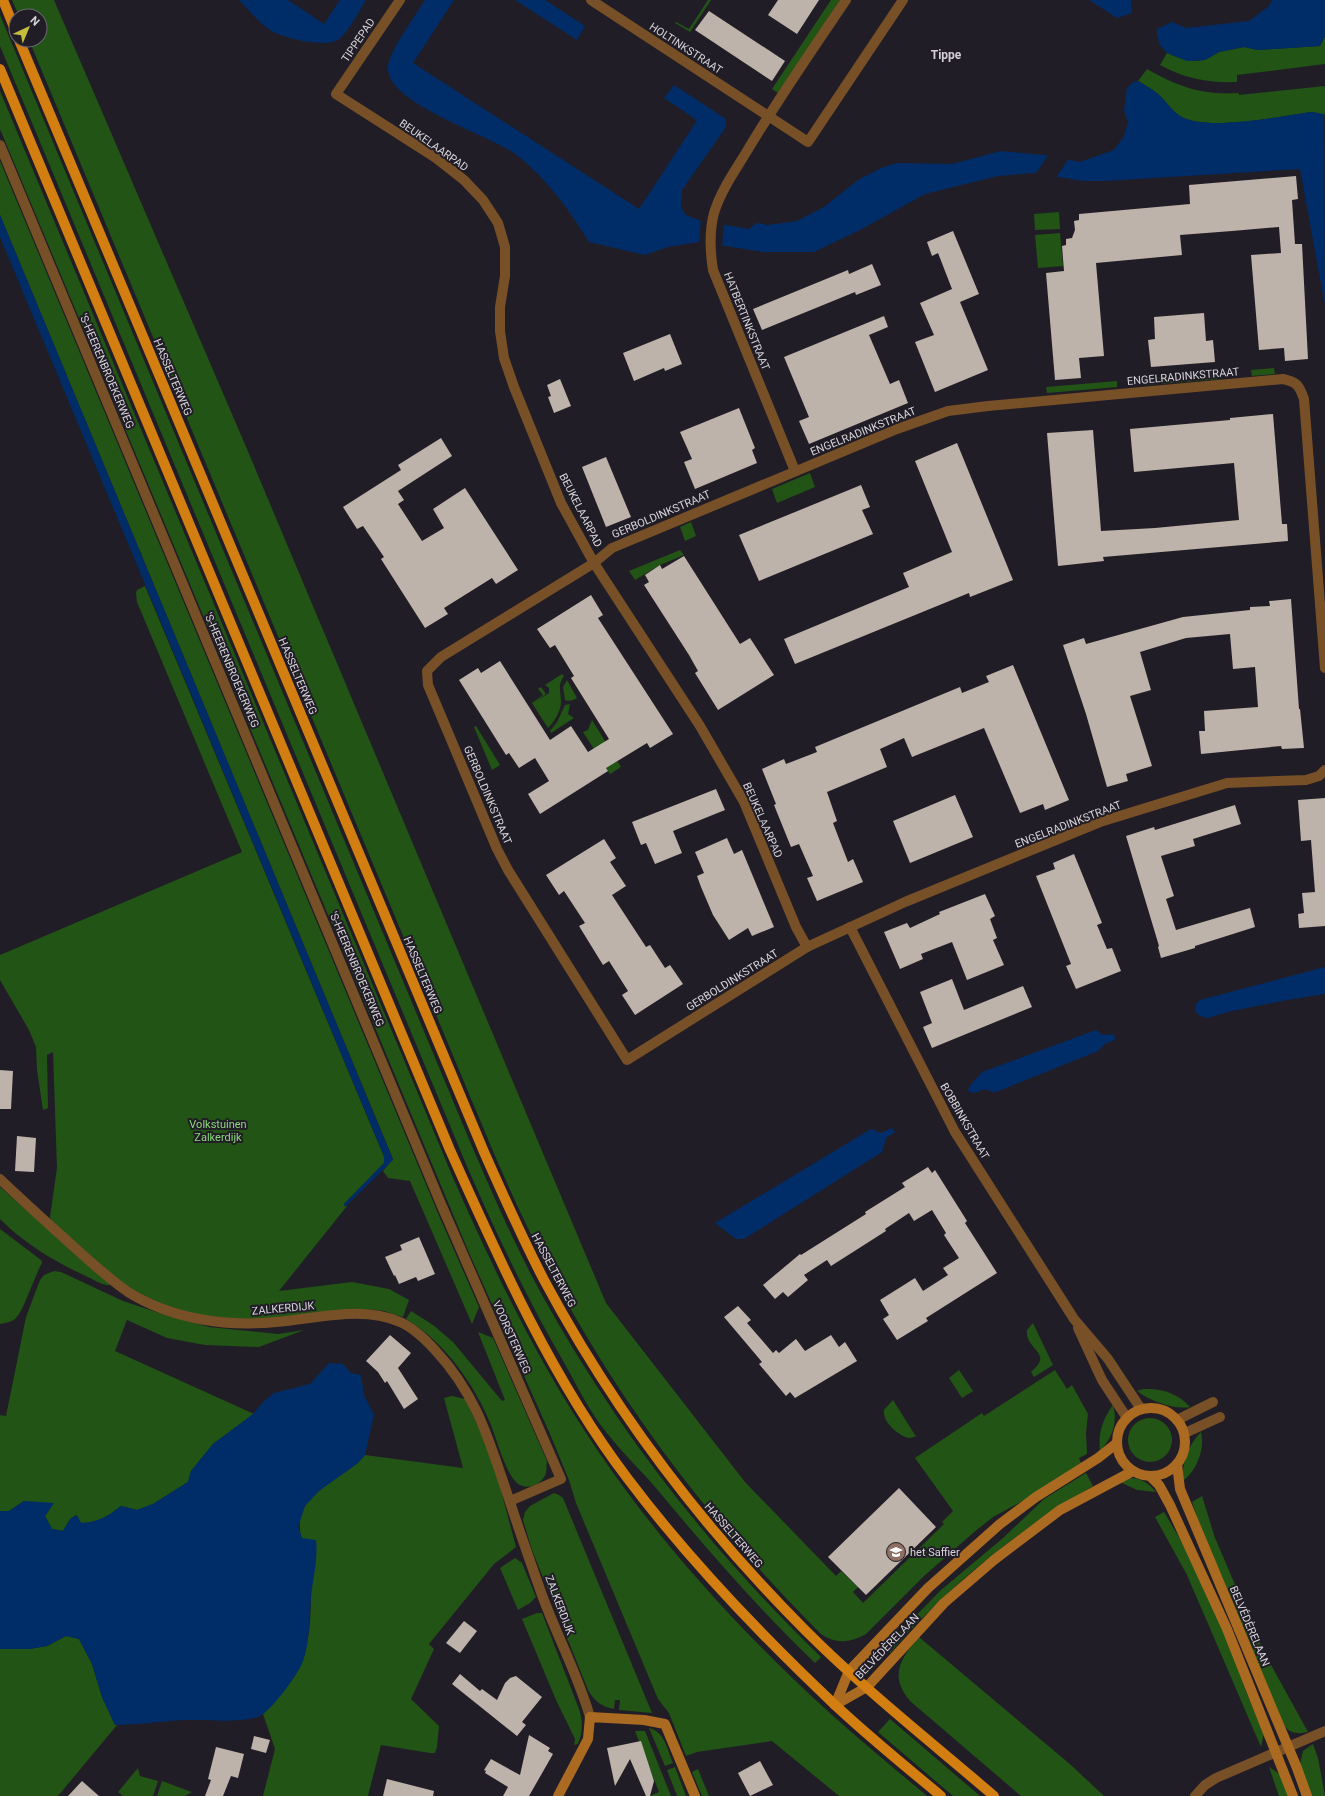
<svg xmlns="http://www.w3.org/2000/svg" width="1325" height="1796" font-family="Roboto,sans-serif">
	<rect width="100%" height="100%" fill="#211d26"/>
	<g fill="#215415">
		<path d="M12,0H54L244,442L606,1303L745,1482L836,1576L841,1571L858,1587L853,1592L863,1603L944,1524L942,1522L953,1511L915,1458L982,1413L984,1416L1055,1370L1067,1389L1072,1385L1088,1414L1086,1433L1087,1454L1079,1458L1081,1463L1039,1492L993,1517L973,1533L924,1576L866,1634C851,1643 835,1644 821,1634C725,1538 641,1432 574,1315C542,1260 515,1203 490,1144L29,40H40V16H19Z"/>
		<polygon points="708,0 711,0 690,32 675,23 676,22 689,29"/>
		<polygon points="831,0 840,0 778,93 772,89"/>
		<path d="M0,15L471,1144C493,1195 515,1246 542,1295C616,1429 710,1550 821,1657L815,1663C760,1610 710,1553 661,1494C644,1473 623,1454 606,1432C590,1412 578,1388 566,1366C528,1301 496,1233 466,1164L0,46Z"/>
		<path d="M1325,36V64L1237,75V82C1209,83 1185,79 1160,65L1167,53L1179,58L1195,61L1205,60L1219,52L1244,47L1258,50L1320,46Z"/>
		<path d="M1147,69C1179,87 1201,95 1239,93V95L1325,86V115L1312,112C1280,116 1206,132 1180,116C1171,110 1166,101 1158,94C1152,89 1145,85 1138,81Z"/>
		<path d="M0,91L454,1180C495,1273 539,1364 596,1448C662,1546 744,1635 831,1714C862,1742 895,1769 927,1796H839L772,1741L697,1752L686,1756L669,1713L658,1699L576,1503L569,1480L550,1434L470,1255L0,129Z"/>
		<polygon points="0,161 440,1218 479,1307 472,1324 410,1181 388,1178 383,1171 393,1159 0,215"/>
		<polygon points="1059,212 1060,229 1035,230 1034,214"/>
		<polygon points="1060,233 1063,266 1038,268 1035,235"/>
		<polygon points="1274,368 1275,374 1252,376 1251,370"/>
		<polygon points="1221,372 1222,379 1147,385 1146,379"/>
		<polygon points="1117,381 1117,387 1047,393 1046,387"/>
		<polygon points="810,473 815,487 777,503 772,489"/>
		<polygon points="691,522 696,536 685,541 680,527"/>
		<polygon points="680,550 684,555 660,565 635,580 629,571"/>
		<path d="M145,586L385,1159L384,1163L344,1204L345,1206H347L279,1291L352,1282L389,1289L409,1300L403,1317L384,1311L367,1309C325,1310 282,1320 240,1319C195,1318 148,1304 113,1276C92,1259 73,1241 53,1224L50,1217L57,1168L53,1052L47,1055L48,1108L43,1110L37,1070L36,1047L29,1030L0,980V955L242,852L137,602L136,593L137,590Z"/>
		<path d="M562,674L564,676C557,686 561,691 561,702C561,711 554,722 548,728L532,703L543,695L538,689L541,687L546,694L535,702L549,693V688L545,685Z"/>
		<path d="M567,680L577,698C574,700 569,702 565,700L563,687Z"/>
		<polygon points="570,704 568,714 574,718 551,733 550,731 557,722 565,705"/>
		<polygon points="592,720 621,767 610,774 583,732 588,730"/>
		<polygon points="476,726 500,765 492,770 474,727"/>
		<path d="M0,1187L109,1283L110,1285C104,1286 96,1281 90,1278C57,1263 26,1245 0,1219Z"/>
		<path d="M0,1229L41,1260L42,1263C35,1275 23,1313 15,1319C11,1322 5,1323 0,1324Z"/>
		<path d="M54,1271L61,1272L123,1301L165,1315L209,1327L278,1334L304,1330L259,1347L205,1345L167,1338L127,1320L115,1351L254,1414L213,1444L191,1471L188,1482L153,1504L137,1510L121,1506C107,1517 99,1522 81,1523L76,1515L70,1519L63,1531L52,1529L45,1516L53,1504L24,1501L9,1511H0V1415L6,1416L26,1317L40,1280L44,1275Z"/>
		<path d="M411,1311L433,1325L453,1342L502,1401L505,1400L478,1332L493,1338L547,1461C546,1465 547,1469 546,1473C542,1485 527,1491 517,1483C505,1472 497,1440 491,1425C475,1385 444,1341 406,1319Z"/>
		<path d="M1033,1323L1053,1365L1034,1377L1031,1372C1055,1353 1025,1350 1027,1330Z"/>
		<polygon points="959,1370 973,1391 962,1398 949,1378"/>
		<path d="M1143,1389C1161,1388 1178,1393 1190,1407C1174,1410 1150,1401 1137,1391Z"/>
		<path d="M452,1396L465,1399L481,1433L496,1472L516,1547L494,1564L429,1644L434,1649L411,1699L439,1726L437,1747L435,1753H430L381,1745L368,1796H263L275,1749L263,1714C276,1701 297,1677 303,1660C309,1643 311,1616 311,1597C311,1584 307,1569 304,1555C302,1538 295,1522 305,1506C319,1483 349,1475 365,1455L463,1468L444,1398Z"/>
		<path d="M893,1400L915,1435L917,1436C915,1436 912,1438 909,1438C899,1436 882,1422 884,1410Z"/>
		<path d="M1113,1405C1118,1423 1112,1438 1100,1451C1098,1433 1102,1420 1113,1405Z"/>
		<circle cx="1150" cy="1440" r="22"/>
		<path d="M1201,1432C1205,1449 1197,1470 1183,1481C1181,1464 1189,1444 1201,1432Z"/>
		<path d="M1086,1473L1093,1486C1017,1531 947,1587 890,1653L884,1648L941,1590L1003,1538L1044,1499Z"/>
		<path d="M1129,1478C1142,1478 1148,1483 1156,1492L1137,1490L1120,1482Z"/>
		<path d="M554,1493L559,1495L563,1498L652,1713L619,1710L620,1700H615L614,1709C602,1707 594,1701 588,1690L532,1550L523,1520L525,1512L530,1506Z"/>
		<path d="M1202,1496L1215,1538L1264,1652L1308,1732C1299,1734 1292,1734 1285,1727L1210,1555L1192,1502Z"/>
		<polygon points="1164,1512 1186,1549 1228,1641 1247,1694 1264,1733 1261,1747 1187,1575 1155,1517"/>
		<polygon points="515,1558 522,1563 536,1597 530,1603 518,1610 500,1568"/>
		<path d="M537,1613H542L579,1709C583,1721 583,1732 578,1744L574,1745L575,1739L556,1700L522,1619Z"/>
		<polygon points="66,1636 79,1639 92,1664 102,1697 115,1725 117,1725 58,1796 0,1796 0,1649 29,1649 47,1646"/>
		<path d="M919,1637L1071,1765L1104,1796H1021L910,1701C889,1676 900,1659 919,1637Z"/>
		<polygon points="890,1719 980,1796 953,1796 878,1732"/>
		<path d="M649,1728C665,1732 667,1749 673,1763L665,1766Z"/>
		<polygon points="635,1731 645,1731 671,1796 650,1796 659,1792"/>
		<polygon points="1313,1744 1318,1758 1325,1796 1310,1796 1300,1764 1303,1751"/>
		<polygon points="675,1767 686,1796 677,1796 667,1770"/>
		<polygon points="1269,1767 1280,1774 1288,1796 1279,1796"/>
		<polygon points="138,1768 140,1776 158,1781 153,1796 123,1796 118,1792"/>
		<polygon points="698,1769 709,1796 702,1796 692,1772"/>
		<polygon points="162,1781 192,1792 185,1796 157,1796"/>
	</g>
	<g fill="#002d68">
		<path d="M239,0H288L324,24L340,0H366C360,10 347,34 338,40C325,48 282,38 270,30C260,24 248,9 239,0Z"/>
		<path d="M425,0H454L413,63L639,209L696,122L695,119L664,98L674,85L726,119V127L682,190L681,208L686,215L701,221L749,229L756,223L768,225L797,221L824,207L858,180L881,168L897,163L952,164L1001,151L1044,155L1080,162L1114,150L1124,136L1128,122L1124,111L1127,88L1133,82L1138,81C1145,85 1152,89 1158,94C1166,101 1171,110 1180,116C1206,132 1280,116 1312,112L1324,114L1325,305L1300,169L1105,181H1083L1033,173L998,176L925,194L860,230L814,252H764L699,242L668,247L645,255L589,242C570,211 547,179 518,156C492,135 384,104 388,66C390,50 416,15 425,0Z"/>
		<polygon points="515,0 545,0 585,26 577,40"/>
		<polygon points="1089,0 1131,0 1132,13 1117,18"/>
		<polygon points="1272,0 1325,0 1325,36 1320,46 1258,50 1244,47 1219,52 1205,60 1187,61 1167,53 1160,45 1157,35 1157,29 1172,22 1186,28 1249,21 1269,6"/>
		<polygon points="0,215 393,1160 345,1207 344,1204 384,1163 384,1156 0,237"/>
		<polygon points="1325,967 1325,994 1287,1000 1232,1011 1207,1018 1200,1016 1195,1011 1196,1004 1200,1000"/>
		<path d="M1096,1030L1103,1035L1114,1034L1115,1040L1106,1043L1098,1051L996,1092H992L986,1089L974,1093L968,1091C969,1083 978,1079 982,1072Z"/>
		<polygon points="892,1128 895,1132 886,1138 882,1152 744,1239 736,1239 715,1223 871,1129 880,1133"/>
		<path d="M329,1363L343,1364L351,1373L361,1375L364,1395L374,1415L365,1455L358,1463L319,1491L305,1506L298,1527L302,1538L316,1540C318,1560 313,1578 311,1597C309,1618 310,1641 303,1661C298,1674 271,1712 258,1717C234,1724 209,1719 185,1720C162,1721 139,1725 115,1725L102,1697L92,1664L79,1639L66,1636L47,1646L29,1649H0V1511H9L24,1501L54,1503L45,1516L52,1529L63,1531L70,1519L77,1515L81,1523C99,1522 107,1517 121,1506L137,1510L153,1504L188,1482L191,1471L213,1444L253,1414L264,1401L274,1393L310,1384Z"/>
	</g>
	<g fill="#211d26">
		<polygon points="1049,154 1069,158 1055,179 1035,175"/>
		<polygon points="701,219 724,222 722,247 699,244"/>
	</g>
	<g fill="#beb3aa">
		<polygon points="778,0 819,0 797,34 768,15"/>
		<polygon points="709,11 785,61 772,81 695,30"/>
		<polygon points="1296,176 1298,199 1292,200 1295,244 1302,244 1308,359 1285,361 1284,348 1259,350 1251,255 1281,253 1279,227 1232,231 1180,235 1182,255 1096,263 1104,356 1079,358 1081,378 1055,380 1046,273 1064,271 1062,246 1066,245 1066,239 1072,238 1075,230 1074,221 1079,220 1079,214 1190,204 1189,185"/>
		<polygon points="953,231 979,294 960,302 988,370 935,392 915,342 934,335 920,303 952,289 938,253 932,256 927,242"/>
		<polygon points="872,264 881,285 856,295 855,292 762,330 753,309 848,270 849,274"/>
		<polygon points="1204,313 1206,341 1213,340 1215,362 1151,367 1148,340 1155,339 1154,317"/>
		<polygon points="884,316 888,327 869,335 890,384 899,380 908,403 809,444 799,421 809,417 784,357"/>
		<polygon points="670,334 682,364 665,371 664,368 634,381 623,353"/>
		<polygon points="560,379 571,406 554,413 548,397 551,396 547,385"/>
		<polygon points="739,408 755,448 752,450 757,463 695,489 684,462 692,459 680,432"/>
		<polygon points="1273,414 1282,524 1287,524 1288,541 1103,557 1104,561 1058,566 1047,433 1093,430 1101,531 1155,528 1239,520 1234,463 1134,472 1130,429 1230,420 1230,418"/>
		<polygon points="441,438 452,456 398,491 404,500 398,504 422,541 444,528 433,509 465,488 518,570 496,584 492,578 444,608 448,614 425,628 381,559 384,557 363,526 357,529 343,507 401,470 398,465"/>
		<polygon points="957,443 1013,580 970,597 969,593 795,664 784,639 909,587 903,573 952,552 915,461"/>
		<polygon points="606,457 631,517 606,527 582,467"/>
		<polygon points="861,485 870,507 862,510 873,534 759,581 739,535"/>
		<polygon points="684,556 740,644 750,638 774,675 718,710 695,673 698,671 689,655 644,585 649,582 645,575 660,565 662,569"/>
		<polygon points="591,595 603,615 598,618 673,734 650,748 647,743 606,768 608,771 540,814 528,794 549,781 535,758 519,768 509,753 506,755 459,680 478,668 481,673 500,661 550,740 571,726 588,752 609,739 571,678 574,676 555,645 550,648 537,629"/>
		<polygon points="1291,599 1299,709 1300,709 1304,748 1282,749 1281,746 1201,754 1199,731 1205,731 1204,711 1258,707 1255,667 1233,669 1230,634 1186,638 1140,652 1151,690 1130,696 1152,766 1126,774 1128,781 1107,787 1086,714 1063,645 1084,638 1086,644 1183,617 1250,610 1250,607 1270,606 1269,601"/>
		<polygon points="1013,665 1069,800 1045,810 1043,804 1020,813 984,728 912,757 904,738 880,749 887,767 827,792 837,821 833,823 848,862 853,859 863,882 817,901 807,878 813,876 799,844 791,847 774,805 776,804 762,769 784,759 786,764 817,752 815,747 960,687 962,693 989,682 986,676"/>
		<polygon points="716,789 725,810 673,831 682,853 655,864 646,843 641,845 632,822"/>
		<polygon points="955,795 973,837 910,863 893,821"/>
		<polygon points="1325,798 1325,926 1299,928 1298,914 1304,913 1302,893 1315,892 1311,840 1301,841 1298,800"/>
		<polygon points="1235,805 1241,824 1193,839 1195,846 1161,856 1174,896 1166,899 1176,930 1250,908 1255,927 1195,946 1195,948 1161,958 1158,947 1159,946 1126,836 1154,827 1155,830"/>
		<polygon points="727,838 734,854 742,850 774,927 752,936 748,928 729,940 713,915 701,887 697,876 704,873 695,852"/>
		<polygon points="604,839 616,858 610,862 626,886 612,895 646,947 650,945 665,968 670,965 683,984 635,1015 622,995 628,991 609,961 603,965 579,926 585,923 564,891 559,895 546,875"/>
		<polygon points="1074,854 1102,923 1097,925 1107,949 1112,948 1121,971 1076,989 1066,966 1071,964 1036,876 1055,869 1053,863"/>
		<polygon points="985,894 995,916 990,919 997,938 993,940 1004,965 967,980 952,942 921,954 923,959 900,969 884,932 907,923 910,928 940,914 939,912"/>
		<polygon points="952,979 964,1010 1023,986 1032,1007 932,1048 923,1027 932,1023 920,992"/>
		<polygon points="0,1070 13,1071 11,1109 0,1109"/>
		<polygon points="17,1136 36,1138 34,1172 15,1171"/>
		<polygon points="928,1167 932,1173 935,1170 967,1221 965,1223 997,1273 926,1318 928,1321 897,1340 883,1319 889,1315 880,1300 915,1278 923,1291 948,1275 943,1268 959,1258 944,1235 946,1233 932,1210 914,1221 909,1213 885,1229 886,1231 831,1266 827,1260 804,1275 808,1280 788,1297 783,1292 775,1299 763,1285 800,1254 801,1255 866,1214 865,1212 905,1187 902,1183"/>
		<polygon points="419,1237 435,1274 418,1281 416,1277 399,1284 395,1275 394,1276 385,1257 402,1250 400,1245"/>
		<polygon points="738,1306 751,1320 747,1323 773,1353 776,1350 779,1353 796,1339 805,1351 831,1335 839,1347 845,1342 857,1361 795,1398 790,1392 786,1396 759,1364 762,1362 724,1317"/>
		<polygon points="390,1335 411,1353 398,1368 418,1399 404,1409 387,1381 385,1383 378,1372 366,1361"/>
		<polygon points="899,1488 936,1527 866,1595 828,1557"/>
		<polygon points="464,1621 477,1631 460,1653 446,1643"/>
		<polygon points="460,1674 480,1691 482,1689 497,1700 505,1683 510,1678 516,1676 542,1697 522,1722 526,1725 517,1736 452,1684"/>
		<polygon points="529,1735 550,1748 548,1751 553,1754 529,1796 503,1796 508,1787 485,1773 486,1771 484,1770 491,1759 520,1775"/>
		<polygon points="254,1736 270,1740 266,1753 251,1749"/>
		<polygon points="641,1741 654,1781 650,1796 646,1796 630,1759 615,1786 607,1748"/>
		<polygon points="216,1747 244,1754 238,1778 231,1776 223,1796 205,1796 211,1780 208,1779"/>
		<polygon points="760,1761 773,1785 750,1796 738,1773"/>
		<polygon points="387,1779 434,1791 433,1796 383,1796"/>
		<polygon points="82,1781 99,1796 68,1796"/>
	</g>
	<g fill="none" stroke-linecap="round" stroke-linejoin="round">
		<g stroke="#785027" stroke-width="10">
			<polyline points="400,0 336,94 436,158 464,180 483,200 498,223 505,247 505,276 500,307 500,331 504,358 514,387 561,503 594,563 700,726 744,802 796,927 807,947"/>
			<polyline points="591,0 808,142 903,0"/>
			<polyline points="0,145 441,1204 561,1479 510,1501"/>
			<path d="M795,471L713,270C710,251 709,232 714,213C721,190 735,171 747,151C778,99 812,50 846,0"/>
			<path d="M1325,668L1304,399C1299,385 1297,382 1283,379L988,406L948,411L897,429L612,548L594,563L441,657L427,671L428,685L497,849L508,870L627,1060L807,947L905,902L1100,822L1227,783L1306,780L1319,776L1325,770"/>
			<polyline points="850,927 955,1132 1074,1319 1108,1359 1141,1409"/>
			<path d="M0,1179C21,1199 42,1218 63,1237C84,1256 105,1276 128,1292C171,1319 226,1327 276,1322C316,1319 362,1305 400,1322C414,1328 425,1339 435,1350C478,1396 490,1444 510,1502C520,1533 531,1564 542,1595C557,1636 578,1675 590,1717"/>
			<polyline points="1078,1328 1102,1380 1127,1418"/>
			<polyline points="1177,1420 1213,1402"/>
			<polyline points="1185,1433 1220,1417"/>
			<polyline points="1195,1796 1205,1785 1216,1778 1325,1731"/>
		</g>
		<g stroke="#ab6a21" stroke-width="10">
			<circle cx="1151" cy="1442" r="34"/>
			<polyline points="1177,1464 1180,1489 1297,1768 1307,1796"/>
			<polyline points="1150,1476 1159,1485 1170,1505 1227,1629 1293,1796"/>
			<polyline points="835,1705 849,1671 928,1588 1000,1524 1036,1497 1098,1458 1117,1443"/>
			<polyline points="835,1705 867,1687 944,1603 994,1560 1060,1510 1133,1471"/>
			<polyline points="558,1796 588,1739 590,1717 644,1720 665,1724 695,1796"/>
		</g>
		<g stroke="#d27e11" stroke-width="10">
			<polyline points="3,0 16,32"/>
			<path d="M19,40L484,1152C503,1195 522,1238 544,1280C613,1409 703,1528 806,1631C865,1690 931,1742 994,1796"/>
			<path d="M0,69L450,1150C500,1262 553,1381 628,1479C689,1560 761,1635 834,1704C868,1736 905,1766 941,1796"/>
		</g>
	</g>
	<defs>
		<g id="school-disc" transform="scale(1)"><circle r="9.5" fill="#8d6e63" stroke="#211d26"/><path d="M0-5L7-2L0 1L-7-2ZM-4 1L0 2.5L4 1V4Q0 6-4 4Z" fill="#fff"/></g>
	</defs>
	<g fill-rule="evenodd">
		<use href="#school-disc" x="896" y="1552"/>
	</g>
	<g text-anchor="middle" stroke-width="4" stroke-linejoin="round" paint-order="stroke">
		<g font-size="11" fill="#d7d4db" stroke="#211d26">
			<text transform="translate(358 40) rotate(-56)" y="4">TIPPEPAD</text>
			<text transform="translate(686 48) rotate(33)" y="4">HOLTINKSTRAAT</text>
			<text transform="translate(434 145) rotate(35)" y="4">BEUKELAARPAD</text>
			<text transform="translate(747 321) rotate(68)" y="4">HATBERTINKSTRAAT</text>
			<text transform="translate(107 371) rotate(67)" y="4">'S-HEERENBROEKERWEG</text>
			<text transform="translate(1183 376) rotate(-5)" y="4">ENGELRADINKSTRAAT</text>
			<text transform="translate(173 377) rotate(67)" y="4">HASSELTERWEG</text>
			<text transform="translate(863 431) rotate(-22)" y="4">ENGELRADINKSTRAAT</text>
			<text transform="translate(581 510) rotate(63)" y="4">BEUKELAARPAD</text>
			<text transform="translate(661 514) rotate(-23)" y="4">GERBOLDINKSTRAAT</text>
			<text transform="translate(232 670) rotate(67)" y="4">'S-HEERENBROEKERWEG</text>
			<text transform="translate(298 676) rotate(67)" y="4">HASSELTERWEG</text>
			<text transform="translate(488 795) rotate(67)" y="4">GERBOLDINKSTRAAT</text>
			<text transform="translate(763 820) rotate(66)" y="4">BEUKELAARPAD</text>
			<text transform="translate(1068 824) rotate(-21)" y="4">ENGELRADINKSTRAAT</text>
			<text transform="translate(357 969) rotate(67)" y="4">'S-HEERENBROEKERWEG</text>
			<text transform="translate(423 975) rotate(67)" y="4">HASSELTERWEG</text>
			<text transform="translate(732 980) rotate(-32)" y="4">GERBOLDINKSTRAAT</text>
			<text transform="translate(965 1121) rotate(60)" y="4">BOBBINKSTRAAT</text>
			<text transform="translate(554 1270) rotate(62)" y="4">HASSELTERWEG</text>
			<text transform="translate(283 1308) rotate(-5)" y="4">ZALKERDIJK</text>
			<text transform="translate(512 1337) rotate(66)" y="4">VOORSTERWEG</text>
			<text transform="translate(734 1535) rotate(49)" y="4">HASSELTERWEG</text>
			<text transform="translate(560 1605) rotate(69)" y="4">ZALKERDIJK</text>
			<text transform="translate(1250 1626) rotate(67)" y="4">BELVÉDÈRELAAN</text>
			<text transform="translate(887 1646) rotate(-46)" y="4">BELVÉDÈRELAAN</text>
		</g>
		<g font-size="11" fill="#8cd77d" stroke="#211d26">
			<text x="218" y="1128">Volkstuinen<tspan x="218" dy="13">Zalkerdijk</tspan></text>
		</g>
		<g font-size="11" fill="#d7d4db" stroke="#211d26" text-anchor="start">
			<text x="910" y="1556">het Saffier</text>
		</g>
		<g font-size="12" font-weight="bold" fill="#d4ceda" stroke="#211d26">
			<text x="946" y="59">Tippe</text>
		</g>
	</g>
	<g transform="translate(28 28) rotate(44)"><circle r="19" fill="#211d26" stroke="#6a666e"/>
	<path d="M0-3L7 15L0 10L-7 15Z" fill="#c3bd3e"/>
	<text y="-6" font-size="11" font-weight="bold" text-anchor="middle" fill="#d7d4db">N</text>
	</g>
</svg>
